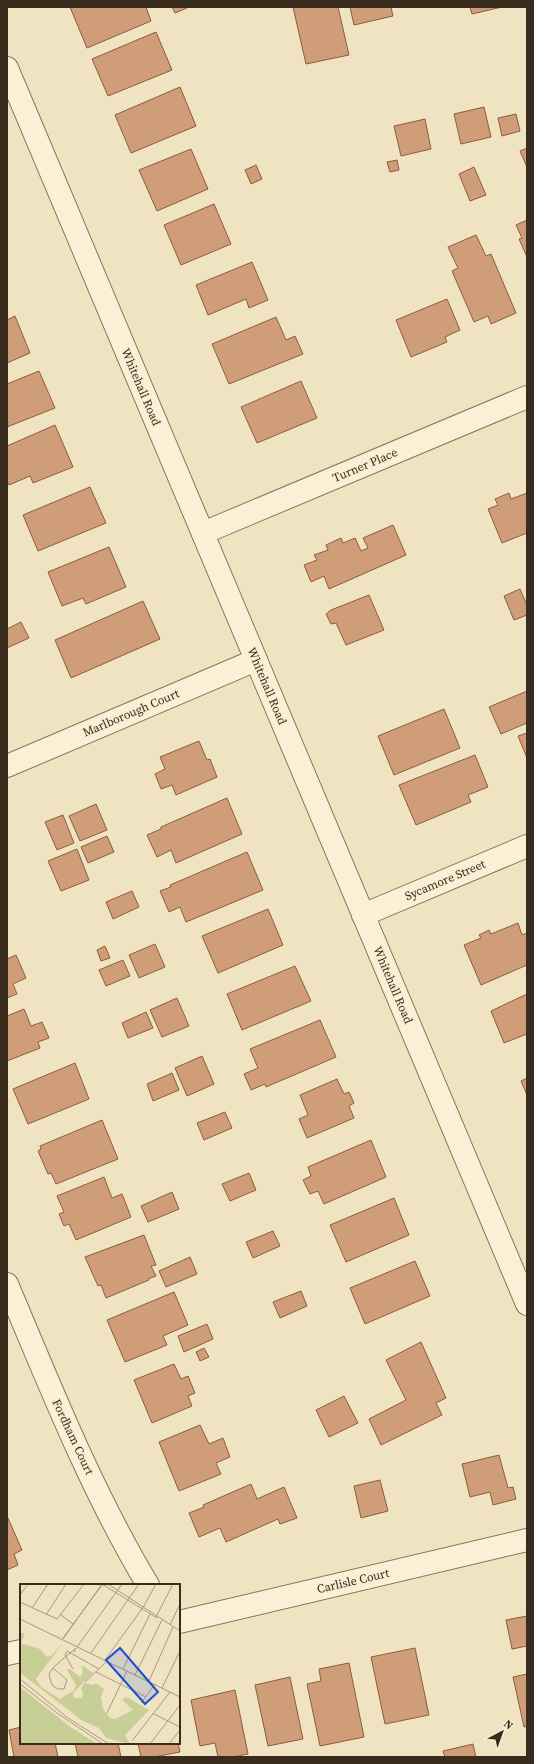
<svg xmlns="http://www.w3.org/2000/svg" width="534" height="1764" font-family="'Source Serif 4',serif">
	<rect width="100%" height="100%" fill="#f0e3c2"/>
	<g fill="#cf9d77" stroke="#8b5d3d">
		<polygon points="70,7 146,7 151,21 87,48"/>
		<polygon points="172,7 187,7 187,8 175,13"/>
		<polygon points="293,7 338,7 349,55 306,64"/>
		<polygon points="350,7 391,7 393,16 354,25"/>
		<polygon points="470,7 502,7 472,14"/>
		<polygon points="156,32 172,70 108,96 92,59"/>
		<polygon points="180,87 196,126 131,153 115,115"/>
		<polygon points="484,107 491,137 461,144 454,114"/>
		<polygon points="516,114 520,131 502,136 498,118"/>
		<polygon points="425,119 431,149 401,156 394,126"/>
		<polygon points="527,148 527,167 520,151"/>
		<polygon points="191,149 208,189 157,211 139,170"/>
		<polygon points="397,160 399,170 390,172 387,162"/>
		<polygon points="256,165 262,179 251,184 245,170"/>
		<polygon points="474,167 486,195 470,201 459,174"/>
		<polygon points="214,204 231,244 181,265 164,225"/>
		<polygon points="527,220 527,257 519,239 522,238 516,225"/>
		<polygon points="476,235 486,256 491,254 516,313 491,324 488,316 474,322 452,271 458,268 448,247"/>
		<polygon points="252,262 268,300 249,308 246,299 208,315 196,285"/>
		<polygon points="447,299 460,330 445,337 447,342 411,357 396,320"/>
		<polygon points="15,316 30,353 7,363 7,320"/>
		<polygon points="276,317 286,340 295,336 303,354 229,384 212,344"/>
		<polygon points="39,371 55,408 7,427 7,384"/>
		<polygon points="301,381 317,418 257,443 241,407"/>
		<polygon points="55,425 73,467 33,483 30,476 9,485 7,481 7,446"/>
		<polygon points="90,487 106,523 38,551 23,515"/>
		<polygon points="509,493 511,499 527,493 527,533 502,543 488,509 498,505 495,499"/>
		<polygon points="393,525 406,555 329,589 324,576 311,582 304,565 317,560 314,555 328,550 326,545 341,538 343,543 355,538 361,551 368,548 363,538"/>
		<polygon points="109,547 126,587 86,604 83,598 62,606 48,572"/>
		<polygon points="520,589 527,605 527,615 514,620 504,596"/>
		<polygon points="369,595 384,630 346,645 336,623 331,624 326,614 331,610"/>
		<polygon points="143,601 160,639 71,678 55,640"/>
		<polygon points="21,622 29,638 7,648 7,629"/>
		<polygon points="527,691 527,723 501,734 489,707"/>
		<polygon points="444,709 460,748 394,775 378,736"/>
		<polygon points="527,733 527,758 518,736"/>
		<polygon points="199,741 207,760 210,759 217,777 176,795 172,785 161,789 155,774 165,769 160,757"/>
		<polygon points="475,755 488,787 468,795 471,802 416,825 399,785"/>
		<polygon points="227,798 242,834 176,863 171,850 157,857 147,835 161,829 161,827"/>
		<polygon points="96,804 107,830 80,841 69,816"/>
		<polygon points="63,815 74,843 57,850 45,822"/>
		<polygon points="107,836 114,852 88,863 81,847"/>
		<polygon points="77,849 89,880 61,891 48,861"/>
		<polygon points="247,852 263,890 186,922 180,907 169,912 160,891 171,887 170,885"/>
		<polygon points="132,891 139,907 113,919 106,902"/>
		<polygon points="268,909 283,945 218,973 202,936"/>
		<polygon points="518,923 522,935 527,933 527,965 481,985 464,945 481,938 479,935 489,930 491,934"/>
		<polygon points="155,944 165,967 139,978 129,955"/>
		<polygon points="105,946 110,958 101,961 97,950"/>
		<polygon points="16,955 26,978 13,984 17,994 7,998 7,959"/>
		<polygon points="123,960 130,976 106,986 99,970"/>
		<polygon points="295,966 311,1001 242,1030 227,994"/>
		<polygon points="527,994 527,1034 504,1043 491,1011"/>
		<polygon points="177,998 189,1026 162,1037 150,1010"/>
		<polygon points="24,1009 31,1026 42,1022 49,1038 38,1042 40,1048 7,1061 7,1016"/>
		<polygon points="146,1012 153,1028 128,1038 122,1023"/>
		<polygon points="320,1020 336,1057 266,1087 265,1084 251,1090 244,1074 258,1068 250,1049"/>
		<polygon points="202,1056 214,1084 187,1096 175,1068"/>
		<polygon points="75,1063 89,1099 28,1124 13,1089"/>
		<polygon points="172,1073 179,1090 153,1101 147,1084"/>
		<polygon points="527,1078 527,1095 521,1081"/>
		<polygon points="337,1079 344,1094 349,1092 354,1103 349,1106 354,1118 307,1138 299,1119 308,1115 300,1095"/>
		<polygon points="225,1112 232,1128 204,1140 197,1123"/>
		<polygon points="102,1120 118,1159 56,1184 51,1173 48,1174 38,1151 41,1149 40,1146"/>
		<polygon points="371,1140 386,1177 324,1204 318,1191 310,1194 303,1180 311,1176 308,1167"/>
		<polygon points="249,1173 256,1190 230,1201 222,1184"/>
		<polygon points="104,1177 112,1198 122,1194 131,1217 76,1240 69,1224 64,1226 59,1214 64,1212 57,1196"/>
		<polygon points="172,1192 179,1209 148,1222 141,1206"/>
		<polygon points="394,1198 409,1235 346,1262 330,1225"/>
		<polygon points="273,1231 280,1246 253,1258 246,1242"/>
		<polygon points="144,1235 156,1265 151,1266 156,1276 148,1279 149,1280 106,1298 101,1285 98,1286 85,1257"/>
		<polygon points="190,1257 197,1274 166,1287 159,1271"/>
		<polygon points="415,1261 430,1296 365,1324 350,1288"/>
		<polygon points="301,1291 307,1306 280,1318 273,1302"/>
		<polygon points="174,1292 188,1325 163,1336 167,1345 125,1362 107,1320"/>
		<polygon points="207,1324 213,1339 184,1352 178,1336"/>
		<polygon points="421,1342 446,1398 436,1403 442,1415 381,1445 369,1419 406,1400 386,1360"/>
		<polygon points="204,1348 209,1357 200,1361 196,1352"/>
		<polygon points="174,1364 181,1379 188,1376 195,1393 188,1396 192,1406 152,1423 134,1380"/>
		<polygon points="344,1396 358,1423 329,1437 316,1410"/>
		<polygon points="200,1425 209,1444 223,1438 230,1457 216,1463 221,1474 179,1491 159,1442"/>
		<polygon points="499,1455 508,1488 513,1487 516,1499 493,1505 490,1492 470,1497 462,1464"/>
		<polygon points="380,1480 388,1511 361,1518 354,1486"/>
		<polygon points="251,1484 257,1499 284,1487 297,1518 280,1524 278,1519 226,1542 220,1528 199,1537 189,1513 204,1507 203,1505"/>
		<polygon points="7,1516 22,1550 14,1554 18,1565 7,1570"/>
		<polygon points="527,1616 527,1646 512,1649 506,1620"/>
		<polygon points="415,1648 429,1715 385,1724 371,1657"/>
		<polygon points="349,1663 364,1737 320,1746 307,1684 321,1681 319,1669"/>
		<polygon points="527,1674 527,1726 524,1727 513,1677"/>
		<polygon points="290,1677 303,1739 268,1746 255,1685"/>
		<polygon points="235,1690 248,1754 233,1757 218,1757 215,1743 200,1746 191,1700"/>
		<polygon points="21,1727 21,1743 55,1743 58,1757 14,1757 9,1730"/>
		<polygon points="75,1743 118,1743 121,1757 78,1757"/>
		<polygon points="138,1743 178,1743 180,1752 154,1757 141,1757"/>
		<polygon points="473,1744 476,1757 445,1757 443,1751"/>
	</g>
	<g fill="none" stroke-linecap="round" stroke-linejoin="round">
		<g stroke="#8b7459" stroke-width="24">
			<g id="minor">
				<polyline points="203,533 527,397"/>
				<polyline points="7,766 256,660"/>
				<polyline points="363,915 527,846"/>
				<path d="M7,1284C50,1386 91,1490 148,1585"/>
				<polyline points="179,1622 527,1540"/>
				<polyline points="7,1654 21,1651"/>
			</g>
		</g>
		<g stroke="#8b7459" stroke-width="24">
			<polyline id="tertiary" points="7,68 527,1304"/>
		</g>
		<use href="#minor" stroke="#faf0d6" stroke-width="22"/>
		<use href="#tertiary" stroke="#faf0d6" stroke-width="22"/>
	</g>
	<g text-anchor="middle" stroke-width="3" stroke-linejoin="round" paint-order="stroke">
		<g font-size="12" fill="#3a2c1d" stroke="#f7edd2">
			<text transform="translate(141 387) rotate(67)" y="4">Whitehall Road</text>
			<text transform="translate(365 465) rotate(-23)" y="4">Turner Place</text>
			<text transform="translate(267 686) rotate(67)" y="4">Whitehall Road</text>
			<text transform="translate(131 713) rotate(-23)" y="4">Marlborough Court</text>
			<text transform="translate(445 880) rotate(-23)" y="4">Sycamore Street</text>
			<text transform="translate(393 985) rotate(67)" y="4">Whitehall Road</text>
			<text transform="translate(73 1437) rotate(65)" y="4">Fordham Court</text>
			<text transform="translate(353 1581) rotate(-13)" y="4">Carlisle Court</text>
		</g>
	</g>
	<g transform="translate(20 1584)">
		<rect width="160" height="160" fill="#f0e3c2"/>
		<path d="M0,49H5L1,59L20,65L27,73L31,72L43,59L16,95L21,103L40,115L53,107L56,101L47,86L50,85L60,93L63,89L62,81L73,89L53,109L54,114H62L63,109L61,104L65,99L74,101L76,99L84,105L81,113L83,125L90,134L95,135L113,126L102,116L106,113L129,126L105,151L110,160L86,154L79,144L63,137L0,89ZM0,103L49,142L77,160H0Z" fill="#c7ce96"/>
		<path fill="none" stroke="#a79a80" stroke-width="1" d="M82,0L137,34M88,0L160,47M0,11L8,0M0,18L37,35L64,0M12,24L28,0M26,31L46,0M41,31L53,40M136,33L153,0M0,35L160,113M150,41L160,20M43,54L82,1M43,55L82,0M57,63L102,0M71,69L119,0M85,76L124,22L136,0M33,84L47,96L44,105H38L32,101L29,91L30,88L33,84L37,80L56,64L54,68M53,85L45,71L47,67L79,85M103,85L130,30M76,88L126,113M115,91L142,36M0,95L48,134L89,160M129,97L153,43M65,98L87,77M0,100L37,129L83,160M142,104L160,67M121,119L135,100M87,129L107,87M134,130L160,143M112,157L150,108M130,160L160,121M149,160L160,146"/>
		<path fill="#1d4ed8" fill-opacity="0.15" stroke="#1d4ed8" stroke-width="2" d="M100,64L138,108L125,120L86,76Z"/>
		<rect width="160" height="160" fill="none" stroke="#3a2c1d" stroke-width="2"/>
	</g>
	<rect width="534" height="1764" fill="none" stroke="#3a2c1d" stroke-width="16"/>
	<g transform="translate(502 1732) rotate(41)" stroke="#f7edd2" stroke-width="3" paint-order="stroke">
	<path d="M0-3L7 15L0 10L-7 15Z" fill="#3a2c1d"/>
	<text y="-6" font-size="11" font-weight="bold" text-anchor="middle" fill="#3a2c1d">N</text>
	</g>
</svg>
